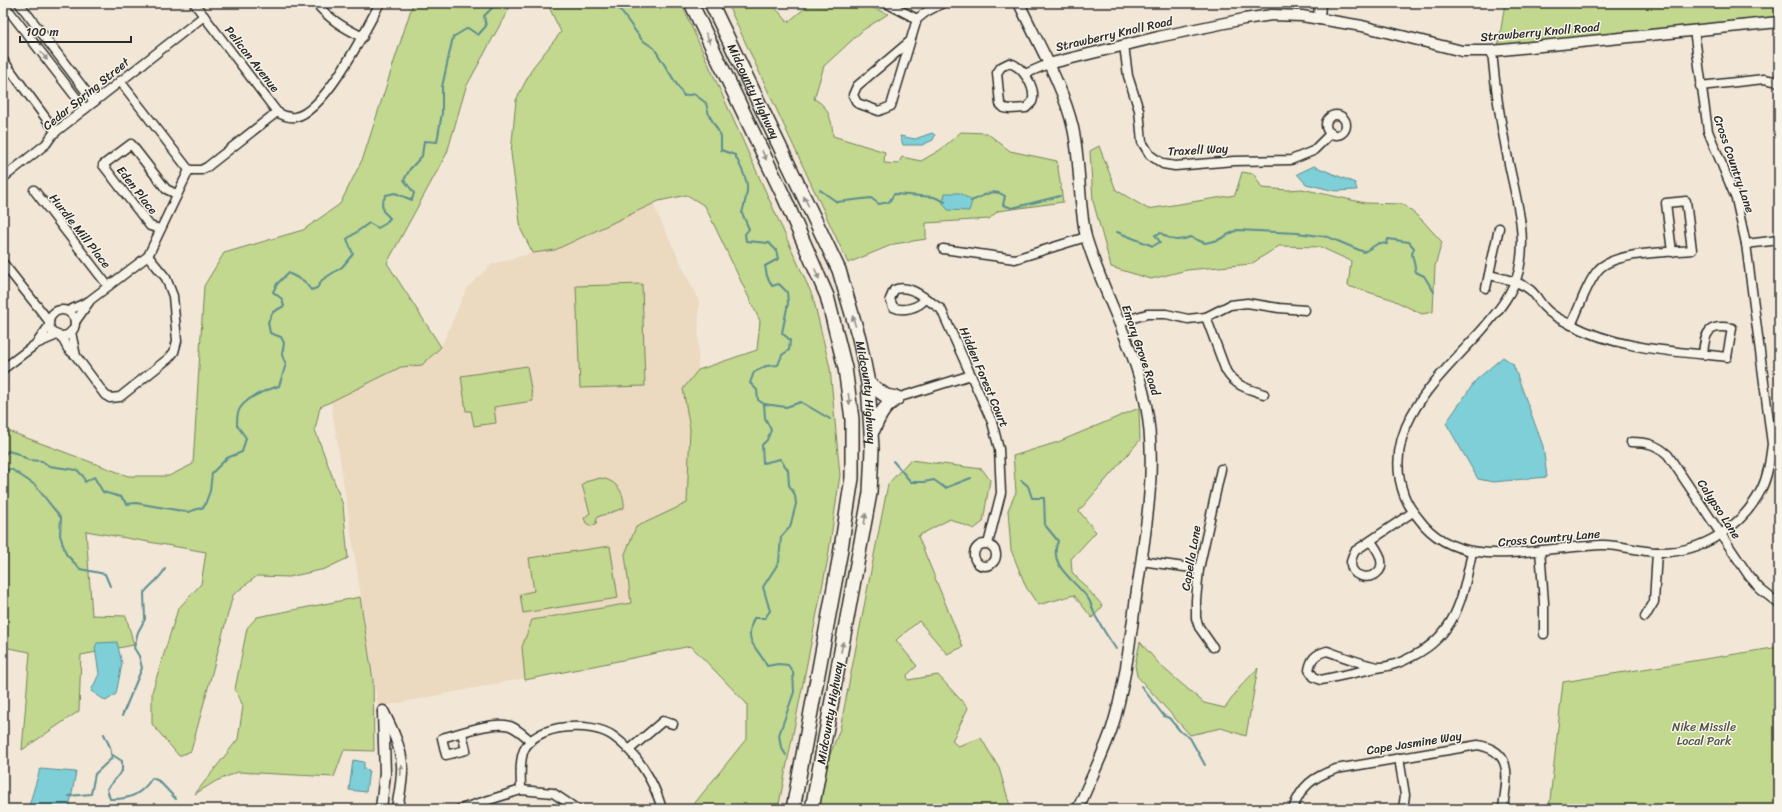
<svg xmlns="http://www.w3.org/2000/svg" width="1782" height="812" font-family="Sriracha,sans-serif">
	<rect width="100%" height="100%" fill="#f2e7d6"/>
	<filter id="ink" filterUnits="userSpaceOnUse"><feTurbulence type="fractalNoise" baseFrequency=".025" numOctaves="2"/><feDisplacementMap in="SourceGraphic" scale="8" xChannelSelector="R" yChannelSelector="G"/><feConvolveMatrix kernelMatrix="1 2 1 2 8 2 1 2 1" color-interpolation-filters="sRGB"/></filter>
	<g filter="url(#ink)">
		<polygon fill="#ebd9c0" points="653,204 699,302 698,370 683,389 690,429 687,503 636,527 625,554 631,603 532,620 522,647 525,678 378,707 331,402 401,367 422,365 441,347 467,288 492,264 533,253 555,250"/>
		<g fill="#c1d88e" stroke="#76825c">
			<polygon points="413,3 512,3 466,87 447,153 387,263 441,347 422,365 401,367 320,407 315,430 343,505 348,558 325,569 289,577 257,576 233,595 191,751 179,756 152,724 152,692 178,609 201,584 206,552 86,531 92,615 126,616 134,645 81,655 79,711 22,750 30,652 3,647 3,429 128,476 169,476 193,464 204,286 224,253 303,230 340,204 363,158"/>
			<polygon points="547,3 681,3 813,297 830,368 840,475 828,558 778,809 696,809 694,804 747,738 747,704 691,646 525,680 522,647 532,620 631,603 625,554 636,527 687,503 690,429 683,389 698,370 757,350 760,321 705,206 687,195 659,201 555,250 533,253 521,230 511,153 516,100 533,67 561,32"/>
			<path d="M727,3H771L788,22L810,4L826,5L829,3H861L888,14L863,30L824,66L814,99C829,106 832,121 833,136L885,152L884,163L898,164L902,157L921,161L940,150L961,132L987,133L1010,151L1057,161L1063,202L998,211L989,219L926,223V239L894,244L848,263Z"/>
			<polygon points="1505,3 1779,3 1779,19 1498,48"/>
			<polygon points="1099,146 1116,190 1148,209 1235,195 1242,172 1254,174 1262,188 1288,190 1302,189 1365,203 1403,204 1422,220 1442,242 1435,266 1433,312 1422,314 1391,299 1348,286 1351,261 1320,247 1279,246 1251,264 1187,270 1151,279 1111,267 1093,201 1090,151"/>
			<polygon points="642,284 645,386 580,388 576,286"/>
			<polygon points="527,366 533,401 494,407 496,423 474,426 471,411 466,411 461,376"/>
			<polygon points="1139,408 1140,440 1079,511 1096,532 1071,559 1072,572 1103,606 1092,618 1074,595 1038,605 1026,587 1011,550 1008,510 1016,492 1013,456 1058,442"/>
			<polygon points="910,460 982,469 990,480 983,522 974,529 950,519 918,536 963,647 947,654 919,621 896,640 917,666 907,675 908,680 938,675 968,708 952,741 958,746 981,738 999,768 1011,809 812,809 815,793 840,729 888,484"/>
			<path d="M600,478C616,480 625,492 624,508L597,517L596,524L591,526L586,523L584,518L590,513L582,485L585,482Z"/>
			<polygon points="610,546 618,598 523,613 520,594 534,591 529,558"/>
			<polygon points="360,597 373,680 374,751 344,750 334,777 238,772 216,781 195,794 238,739 243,706 235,689 247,628 257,617"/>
			<polygon points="1140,642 1161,666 1204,703 1225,708 1240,687 1258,668 1246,736 1221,728 1190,735 1137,676 1135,665"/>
			<polygon points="1779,647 1779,809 1549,809 1563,682"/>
		</g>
		<g fill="#7ecfd7" stroke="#5d8d92">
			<polygon points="932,133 935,135 933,140 922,145 903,145 900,136 915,139"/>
			<polygon points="1314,166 1355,183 1357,190 1335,191 1306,184 1297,174"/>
			<polygon points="945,193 960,193 972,201 969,211 948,210 943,203"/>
			<polygon points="1503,357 1513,364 1543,446 1547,477 1493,482 1478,479 1446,423 1476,380"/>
			<polygon points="117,642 122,664 116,694 106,701 91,691 99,674 95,648 97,643"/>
			<polygon points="353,760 364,762 364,769 369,770 366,792 349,790"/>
			<polygon points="40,769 76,772 69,809 28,809"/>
		</g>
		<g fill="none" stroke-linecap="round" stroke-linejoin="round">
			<g stroke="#5d8d92" stroke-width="2">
				<path d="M615,3L642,40L654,48L684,96L694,94L706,103L709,115L721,136V150L735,155C748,183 751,182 742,213L749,229L745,234L746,241L769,243L776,250L778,259L765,266L767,276L772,286L779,284L787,292L788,303L782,333L790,340L789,350L782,355L778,365L766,366L754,372L750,383L757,390L758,400L764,404L765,418L771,430L767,440L762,445L763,463L780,459L788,470L789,485L795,495L796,504L790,527L781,537L779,562L763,587L770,611L765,618H754C743,643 757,646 767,666L778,664L788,665L793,672L794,692L779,735L781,747L786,755"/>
				<polyline points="820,190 837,202 871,198 879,204 889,202 894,194 934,197 945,202"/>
				<path d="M971,201C984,197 991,187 1005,196L1003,205L1012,208L1060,196"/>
				<path d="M1117,232L1153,246L1160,242L1155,235L1161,233C1171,241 1179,242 1190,237L1205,243L1218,240L1237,230L1297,233L1328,237L1364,252L1379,243L1387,244L1388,239L1409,242L1414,248L1412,254L1416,272L1424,276L1434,292"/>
				<polyline points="764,404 786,407 801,402 830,419"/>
				<path d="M3,456L8,451L19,454L28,460L42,461L49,466L77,470L83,476L85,482L94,477L103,492L121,497L127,504L136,503L188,512L204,507L210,491L212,473L227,458L242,452L246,438L237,425C237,421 237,417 238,413C242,398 267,390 279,386L286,364L282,355L284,343L281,337L270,333L268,322L273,312L284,306L282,299L273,292L277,284L288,273L304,281L311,290L317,288L322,280L342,267L353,254L347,239L369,223L378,228L385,224L390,218L383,211L382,203L386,195L395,193L412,200L414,193L404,180L410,169L422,156L424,141L437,142L442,113V87L453,37L468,28L478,35L486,26L484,16L497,3"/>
				<polyline points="893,461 911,482 924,482 934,480 945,488 971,478"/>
				<polyline points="3,471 11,469 35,485 61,518 60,535 66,554 80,569 105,574 110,586"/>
				<path d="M1021,480L1028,486L1032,498H1044L1045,525L1058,541C1047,567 1077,581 1089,600C1092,605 1093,612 1096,617C1102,628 1109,639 1116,649"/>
				<polyline points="1141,686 1164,716 1169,718 1181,732 1190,738 1205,765"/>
				<path d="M122,716L142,668L139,656L134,648L138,632L145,619L144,593C152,583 159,580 165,569"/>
				<path d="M111,754L122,761V771L107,789L110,799C129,800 142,794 152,778L159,781L176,799"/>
				<polyline points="69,796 91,794 95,774 112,758 110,747 104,734"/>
			</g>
			<g stroke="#2b2b2b" stroke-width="11">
				<g id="minor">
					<polyline points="3,3 85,109"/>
					<polyline points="19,3 94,102"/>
					<path d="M194,3L277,112C282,115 288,118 295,117C325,112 366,29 380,3"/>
					<path d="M316,3C329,19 344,28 363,37"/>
					<polyline points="886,3 917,19"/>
					<polyline points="909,42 857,86 853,95 857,103 879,111 891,106 917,19 926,12 943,3"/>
					<polyline points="1124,45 1128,76 1139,110 1142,142 1150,155 1163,164 1175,166 1234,161 1291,160 1313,151 1331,133"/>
					<path d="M1492,51C1495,86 1500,120 1507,154C1514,192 1528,232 1519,270C1513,294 1497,312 1482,330C1441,376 1379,426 1404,495C1407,503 1413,512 1419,519C1449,560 1500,555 1544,550C1563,548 1582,546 1601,545C1620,544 1638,552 1657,552C1699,554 1742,528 1761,490C1768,476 1770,460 1772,444L1746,244L1736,199L1708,131L1694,30"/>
					<polyline points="3,60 56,132"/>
					<path d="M1009,63C1023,66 1037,89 1032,102L1026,108L1010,109L1004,108L1000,104L997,73L1001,67Z"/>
					<polyline points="1025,74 1048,64"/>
					<polyline points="1700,86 1764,79 1779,82"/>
					<circle cx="1336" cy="125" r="10"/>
					<polyline points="189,170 201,170 207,167 277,112"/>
					<polyline points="3,178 46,144 53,134 204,16"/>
					<polyline points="34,190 108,286"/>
					<polyline points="160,229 150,226 103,165 131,144 166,189 176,194"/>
					<polyline points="1746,244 1779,240"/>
					<polyline points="943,249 1015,259 1086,237"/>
					<polyline points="3,263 49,321"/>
					<path d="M1489,275C1502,278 1518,281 1529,289C1536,294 1539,302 1545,308C1551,315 1561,320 1570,324C1620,350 1673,351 1727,357L1732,328C1708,324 1705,332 1703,354"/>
					<polyline points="1486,288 1499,228"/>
					<path d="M925,299C919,308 902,312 893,307L890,299L894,290C910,282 929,302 941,309L992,422L999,449L1001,493L988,544"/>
					<circle cx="62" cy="323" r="13"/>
					<polyline points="68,311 89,301 148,256 189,170 120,81"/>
					<path d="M1206,317L1226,371C1235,386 1248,389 1264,394"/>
					<polyline points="75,322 89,302"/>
					<polyline points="1120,322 1147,314 1166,314 1188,319 1206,317 1230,305 1247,303 1279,308 1305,310"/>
					<path d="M1571,325C1579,309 1587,282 1599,269C1616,252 1668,252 1692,250L1686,201L1666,203L1672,252"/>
					<polyline points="71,332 76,356 105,395 110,398 120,397 169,358 174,352 177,341 173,296 166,278 148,256"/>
					<polyline points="61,336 68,349 75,355"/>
					<polyline points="36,344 49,326"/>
					<polyline points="3,369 36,344 57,335"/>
					<polyline points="897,398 971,375"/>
					<path d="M1631,442C1647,442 1656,444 1668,455L1749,576L1760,589L1779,604"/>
					<path d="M1371,541C1375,547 1380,553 1381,560C1386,585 1337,582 1355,551L1413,512"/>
					<circle cx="985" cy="555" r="11"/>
					<polyline points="1540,550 1544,603 1544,634"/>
					<polyline points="1141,561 1199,569"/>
					<polyline points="1645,617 1654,602 1657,552"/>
					<polyline points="1213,647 1199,627 1196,618 1196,600 1199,569 1221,469"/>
					<path d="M1381,667L1321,680L1314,677L1309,670C1311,659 1315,654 1327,651C1338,655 1372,668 1382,667C1392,666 1404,661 1413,656C1457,634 1463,596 1472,552"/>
					<path d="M462,733L466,750L446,755L442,738C461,733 492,721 510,726C518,729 525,736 531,741"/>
					<polyline points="629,750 663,721 673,724"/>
					<polyline points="1399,758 1405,795 1403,809"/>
					<path d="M521,790C521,777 519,762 524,750C536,723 592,721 613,736C637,753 654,781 662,809"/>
					<polyline points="460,809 521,790 553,793 577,809"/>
					<path d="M1293,809C1301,786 1313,777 1336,769L1478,745C1516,752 1506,780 1503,809"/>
				</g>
			</g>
			<g stroke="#2b2b2b" stroke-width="13">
				<g id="tertiary">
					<path d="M1019,3C1038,44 1063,85 1073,128C1081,164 1078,201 1086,237C1103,294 1135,346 1146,405C1158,469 1145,534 1136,597C1130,641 1125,686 1112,728C1103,755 1089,782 1078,809"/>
					<polyline points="1319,19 1320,3"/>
					<polyline points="1048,64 1158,37 1244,19 1272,15 1302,16 1362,26 1462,51 1492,51 1779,22"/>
					<path d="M383,711C391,727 401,747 402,765C403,779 399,795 397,809"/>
					<polyline points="381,809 385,773 383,713"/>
				</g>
			</g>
			<g stroke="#2b2b2b" stroke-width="16">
				<g id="primary">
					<polyline points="691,3 784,197 827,296 845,368 852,419 852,478 840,555 793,809"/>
					<path id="s1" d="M711,3L839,270L859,338L868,383L872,449L870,493L812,809"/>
					<polyline points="868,383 886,396 897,398"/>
					<path d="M873,430C880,414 883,408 897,398"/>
				</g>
			</g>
			<use href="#minor" stroke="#f7f3e8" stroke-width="8"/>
			<use href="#tertiary" stroke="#f7f3e8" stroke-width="10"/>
			<use href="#primary" stroke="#f7f3e8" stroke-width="13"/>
		</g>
		<defs><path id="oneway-solid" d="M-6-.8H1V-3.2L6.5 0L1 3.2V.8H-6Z"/></defs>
		<g fill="#918f8a">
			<use href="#oneway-solid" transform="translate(708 38) rotate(64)"/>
			<use href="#oneway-solid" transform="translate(44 56) rotate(52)"/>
			<use href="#oneway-solid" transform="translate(764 155) rotate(64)"/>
			<use href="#oneway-solid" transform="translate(806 201) rotate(-116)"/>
			<use href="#oneway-solid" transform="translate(817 274) rotate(67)"/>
			<use href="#oneway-solid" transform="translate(854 321) rotate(-106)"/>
			<use href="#oneway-solid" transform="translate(849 399) rotate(83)"/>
			<use href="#oneway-solid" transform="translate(865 519) rotate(-80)"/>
			<use href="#oneway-solid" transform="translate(842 647) rotate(-80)"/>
			<use href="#oneway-solid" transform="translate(401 770) rotate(-86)"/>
		</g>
	</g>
	<g text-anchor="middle" stroke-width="3" stroke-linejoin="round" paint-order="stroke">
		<g font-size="12" fill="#2b2b2b" stroke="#f7f3e8">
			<text transform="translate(1540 32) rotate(-5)" y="4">Strawberry Knoll Road</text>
			<text transform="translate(1114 34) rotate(-13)" y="4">Strawberry Knoll Road</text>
			<text transform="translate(252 59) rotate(52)" y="4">Pelican Avenue</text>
			<text dy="4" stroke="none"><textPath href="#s1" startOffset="98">Midcounty Highway</textPath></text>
			<text transform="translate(86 94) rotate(-39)" y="4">Cedar Spring Street</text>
			<text transform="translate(1198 150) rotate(-3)" y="4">Traxell Way</text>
			<text transform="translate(1734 164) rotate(71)" y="4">Cross Country Lane</text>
			<text transform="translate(137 190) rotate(52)" y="4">Eden Place</text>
			<text transform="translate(80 231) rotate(52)" y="4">Hurdle Mill Place</text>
			<text transform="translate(1141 350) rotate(71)" y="4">Emory Grove Road</text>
			<text transform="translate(984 377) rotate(67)" y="4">Hidden Forest Court</text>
			<text dy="4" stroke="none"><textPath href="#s1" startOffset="422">Midcounty Highway</textPath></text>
			<text transform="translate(1719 509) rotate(57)" y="4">Calypso Lane</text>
			<text transform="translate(1549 538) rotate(-5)" y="4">Cross Country Lane</text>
			<text transform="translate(1191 558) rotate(-80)" y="4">Capella Lane</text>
			<text transform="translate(830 713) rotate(-80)" y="4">Midcounty Highway</text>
			<text transform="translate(1414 743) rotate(-9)" y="4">Cape Jasmine Way</text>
		</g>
		<g font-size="12" fill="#505644" stroke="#f7f3e8">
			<text x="1704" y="731">Nike Missile<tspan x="1704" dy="14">Local Park</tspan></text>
		</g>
	</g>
	<rect width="1782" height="812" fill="none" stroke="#f7f3e8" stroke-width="16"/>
	<rect x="8" y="8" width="1766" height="796" fill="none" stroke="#2b2b2b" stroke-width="1.5" filter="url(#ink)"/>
	<path d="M20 36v6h111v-6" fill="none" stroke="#2b2b2b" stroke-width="2"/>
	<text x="26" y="36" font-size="12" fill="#2b2b2b" stroke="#f7f3e8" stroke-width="3" paint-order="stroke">100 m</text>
</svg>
